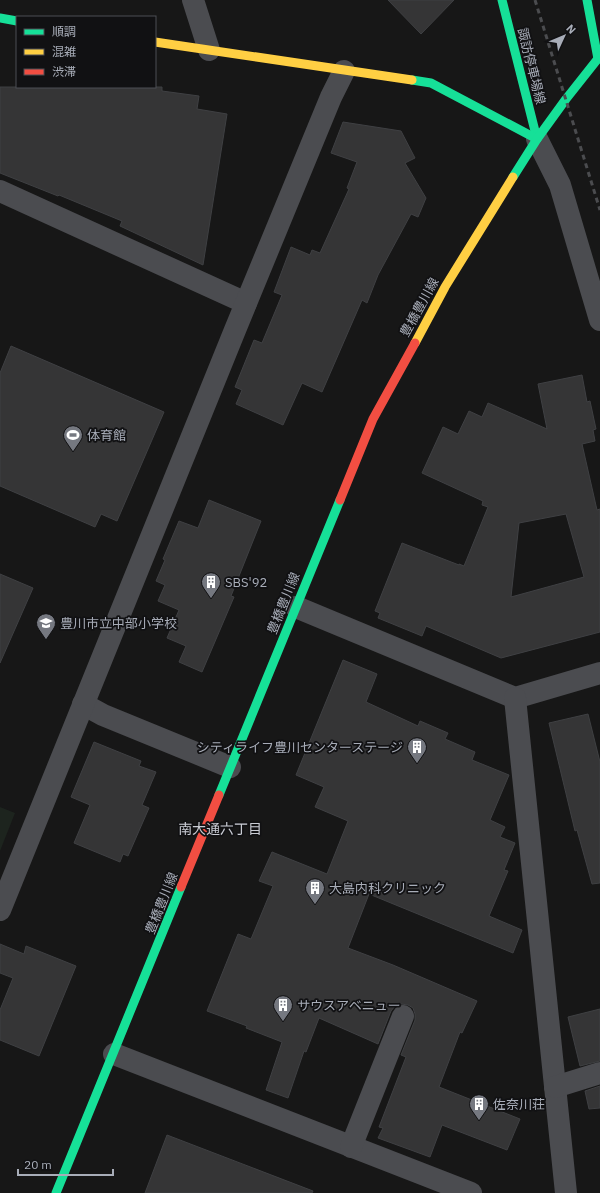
<svg xmlns="http://www.w3.org/2000/svg" width="600" height="1193" font-family="'IBM Plex Sans','Noto Sans JP',sans-serif">
	<rect width="100%" height="100%" fill="#171717"/>
	<polygon fill="#1d241e" points="0,807 15,813 0,851"/>
	<g fill="#353536" stroke="#3f4043" fill-rule="evenodd">
		<polygon points="388,0 454,0 421,34"/>
		<polygon points="0,87 162,87 162,91 199,96 197,109 227,114 203,265 120,226 122,221 59,195 58,196 0,173"/>
		<polygon points="343,122 401,131 415,158 405,163 426,198 418,217 411,214 378,275 367,303 362,300 322,392 302,383 283,425 236,404 242,390 235,387 254,340 262,343 282,295 274,292 291,247 310,255 312,250 320,253 349,189 347,188 357,162 331,153"/>
		<polygon points="11,346 164,412 117,521 101,514 95,527 0,486 0,373"/>
		<path d="M582,375L587,402L590,401L596,429L593,430L595,441L582,444L597,510L600,509V632L501,658L426,626L422,636L378,618L380,613L375,611L402,543L459,565V564L464,566L488,507L482,505L483,501L422,473L443,427L458,434L469,411L482,417L488,403L547,429L538,384ZM566,514L584,577L511,597L519,523Z"/>
		<polygon points="209,500 261,521 231,596 234,597 202,672 179,662 186,646 167,638 179,610 158,601 165,585 156,581 165,560 163,559 179,521 198,528"/>
		<polygon points="0,574 33,588 0,663"/>
		<polygon points="343,660 377,674 366,702 418,726 420,721 448,733 445,739 475,752 472,760 509,775 490,820 505,827 500,837 515,843 504,870 508,871 489,916 522,930 513,953 369,894 348,948 393,965 477,1001 462,1033 460,1032 439,1087 520,1119 507,1150 442,1125 430,1157 378,1138 383,1128 379,1127 406,1057 401,1055 415,1020 415,1014 413,1008 408,1005 401,1004 395,1006 391,1011 378,1044 319,1018 306,1052 304,1051 288,1098 266,1090 282,1042 246,1028 247,1026 207,1011 238,934 251,939 273,886 259,881 272,852 327,874 348,821 315,807 324,787 296,775"/>
		<polygon points="588,714 600,762 600,883 592,884 577,830 575,831 549,723"/>
		<polygon points="94,742 141,761 139,766 156,772 142,805 149,808 128,856 123,854 120,862 74,843 90,805 71,797"/>
		<polygon points="0,944 24,954 26,946 76,966 39,1056 0,1040 0,1010 13,978 0,973"/>
		<polygon points="600,1009 600,1061 580,1066 568,1017"/>
		<polygon points="600,1086 600,1108 589,1109 585,1091"/>
		<polygon points="167,1135 313,1191 312,1193 145,1193"/>
	</g>
	<g fill="none" stroke-linecap="round" stroke-linejoin="round">
		<g stroke="#4b4c50" stroke-width="22">
			<polyline points="193,0 209,50"/>
			<polyline points="537,139 560,185 600,320"/>
			<polyline points="0,191 246,303"/>
			<polyline points="296,607 515,698 600,673"/>
			<polyline points="515,698 566,1193"/>
			<polyline points="83,704 103,715 230,767"/>
			<polyline points="0,910 235,330 331,97 344,71"/>
			<polyline points="114,1054 471,1193"/>
			<polyline points="555,1087 600,1073"/>
			<polyline points="351,1147 403,1016"/>
		</g>
		<g stroke="#16e098" stroke-width="9">
			<polyline points="502,0 537,139"/>
			<polyline points="587,0 598,59"/>
			<polyline points="0,18 17,21"/>
			<polyline points="412,80 431,83 537,139"/>
			<polyline points="513,177 537,139 566,99 600,56"/>
			<polyline points="219,795 340,500"/>
			<polyline points="56,1193 181,887"/>
		</g>
		<g stroke="#ffcf43" stroke-width="9">
			<polyline points="155,42 412,80"/>
			<polyline points="415,343 445,287 513,177"/>
		</g>
		<g stroke="#f24e42" stroke-width="9">
			<polyline points="340,500 373,419 415,343"/>
			<polyline points="181,887 219,795"/>
		</g>
		<polyline stroke="#4b4c4f" stroke-width="3" stroke-dasharray="5 4" stroke-linecap="butt" points="535,0 600,210"/>
	</g>
	<defs>
		<g id="stadium-pin" transform="scale(1)"><path d="M0 17L-7.5 6A9.5 9.5 0 1 1 7.5 6Z" fill="#757880" stroke="#111113"/><path d="M0-5a6.5 5 0 1 0 0 10a6.5 5 0 1 0 0-10ZM-3.5-1.8h7v3.6h-7Z" fill="#fff"/></g>
		<g id="building-pin" transform="scale(1)"><path d="M0 17L-7.5 6A9.5 9.5 0 1 1 7.5 6Z" fill="#757880" stroke="#111113"/><path d="M-4-6H4V6H1V3H-1V6H-4ZM-2.5-4.3h1.7v1.8h-1.7ZM.8-4.3h1.7v1.8H.8ZM-2.5-1h1.7V.8h-1.7ZM.8-1h1.7V.8H.8Z" fill="#fff"/></g>
		<g id="school-pin" transform="scale(1)"><path d="M0 17L-7.5 6A9.5 9.5 0 1 1 7.5 6Z" fill="#757880" stroke="#111113"/><path d="M0-5L7-2L0 1L-7-2ZM-4 1L0 2.5L4 1V4Q0 6-4 4Z" fill="#fff"/></g>
	</defs>
	<g fill-rule="evenodd">
		<use href="#stadium-pin" x="73" y="435"/>
		<use href="#building-pin" x="211" y="582"/>
		<use href="#school-pin" x="46" y="623"/>
		<use href="#building-pin" x="417" y="747"/>
		<use href="#building-pin" x="315" y="888"/>
		<use href="#building-pin" x="283" y="1005"/>
		<use href="#building-pin" x="479" y="1104"/>
	</g>
	<g text-anchor="middle" stroke-width="3.5" stroke-linejoin="round" paint-order="stroke">
		<g font-size="13" fill="#a8adb8" stroke="#111113">
			<text transform="translate(532 66) rotate(76)" y="5">諏訪停車場線</text>
			<text transform="translate(419 307) rotate(-61)" y="5">豊橋豊川線</text>
			<text transform="translate(283 603) rotate(-68)" y="5">豊橋豊川線</text>
			<text transform="translate(161 903) rotate(-68)" y="5">豊橋豊川線</text>
		</g>
		<g font-size="13" fill="#a8adb8" stroke="#111113" text-anchor="start">
			<text x="87" y="440">体育館</text>
			<text x="225" y="587">SBS'92</text>
			<text x="60" y="628">豊川市立中部小学校</text>
			<text x="403" y="752" text-anchor="end">シティライフ豊川センターステージ</text>
			<text x="329" y="893">大島内科クリニック</text>
			<text x="297" y="1010">サウスアベニュー</text>
			<text x="493" y="1109">佐奈川荘</text>
		</g>
		<g font-size="14" fill="#c9ccd4" stroke="#111113">
			<text x="220" y="834">南大通六丁目</text>
		</g>
	</g>
	<rect x="16" y="16" width="140" height="72" fill="#111113" stroke="#4d4f55"/>
	<rect x="24" y="29" width="20" height="6" fill="#16e098" stroke="#4d4f55"/>
	<text x="52" y="36" font-size="12" fill="#a8adb8">順調</text>
	<rect x="24" y="49" width="20" height="6" fill="#ffcf43" stroke="#4d4f55"/>
	<text x="52" y="56" font-size="12" fill="#a8adb8">混雑</text>
	<rect x="24" y="69" width="20" height="6" fill="#f24e42" stroke="#4d4f55"/>
	<text x="52" y="76" font-size="12" fill="#a8adb8">渋滞</text>
	<g transform="translate(564 36) rotate(46)" stroke="#111113" stroke-width="3" paint-order="stroke">
	<path d="M0-3L7 15L0 10L-7 15Z" fill="#a8adb8"/>
	<text y="-6" font-size="11" font-weight="bold" text-anchor="middle" fill="#a8adb8">N</text>
	</g>
	<path d="M18 1169v6h95v-6" fill="none" stroke="#a8adb8" stroke-width="2"/>
	<text x="24" y="1169" font-size="12" fill="#a8adb8" stroke="#111113" stroke-width="3" paint-order="stroke">20 m</text>
</svg>
